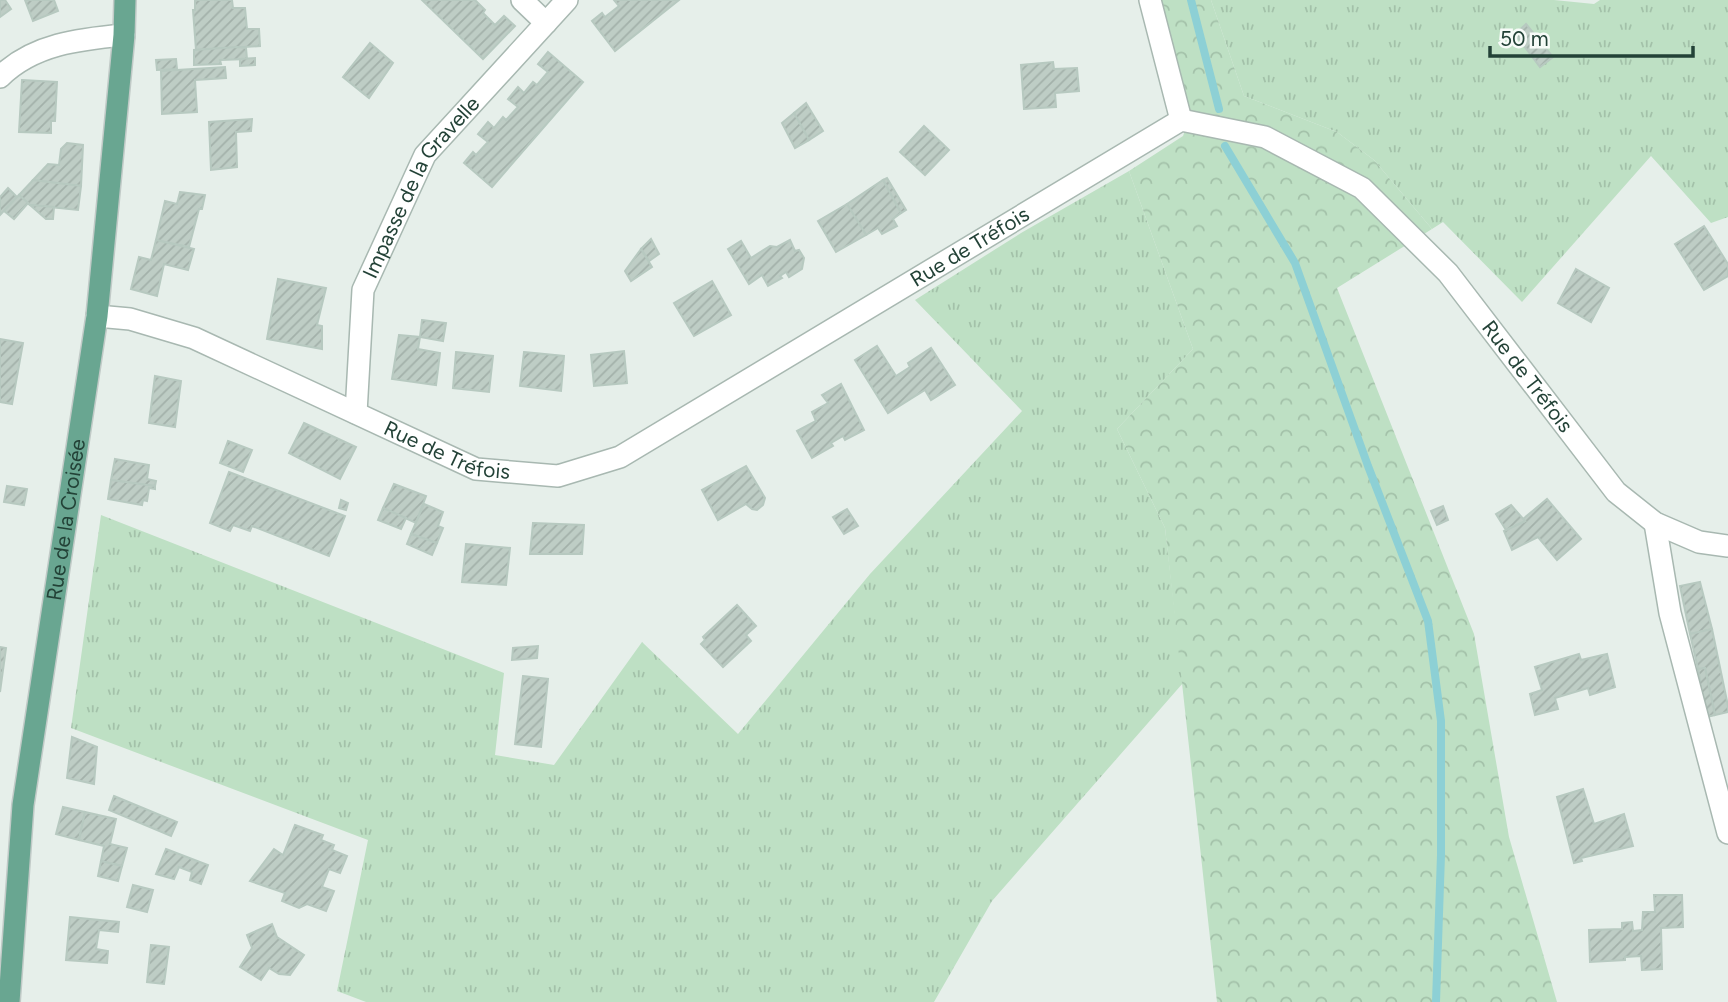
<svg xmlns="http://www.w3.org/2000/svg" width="1728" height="1002" font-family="Figtree,sans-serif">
	<defs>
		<pattern id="grass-tufts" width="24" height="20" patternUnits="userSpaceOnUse" patternTransform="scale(1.75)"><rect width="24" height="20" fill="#bee0c4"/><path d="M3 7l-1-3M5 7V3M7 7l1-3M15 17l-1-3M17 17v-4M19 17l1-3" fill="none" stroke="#a3c1a9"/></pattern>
		<pattern id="forest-crowns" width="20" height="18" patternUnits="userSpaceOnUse" patternTransform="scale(1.75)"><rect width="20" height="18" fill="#bee0c4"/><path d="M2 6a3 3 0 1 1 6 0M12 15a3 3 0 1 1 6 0" fill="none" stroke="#a3c1a9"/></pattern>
		<pattern id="building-hatch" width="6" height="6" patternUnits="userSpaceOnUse" patternTransform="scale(1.75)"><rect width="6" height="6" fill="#becdc5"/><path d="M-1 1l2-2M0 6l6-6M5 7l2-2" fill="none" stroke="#a3b1aa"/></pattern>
	</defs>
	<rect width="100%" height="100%" fill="#e6efea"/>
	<g fill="url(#grass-tufts)">
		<polygon points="1211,0 1554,0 1594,4 1600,0 1728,0 1728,217 1711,223 1651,156 1522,302 1443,222 1432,229 1374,160 1337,132 1244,96"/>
		<polygon points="1129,171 1193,349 1117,429 1165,528 1183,683 992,901 934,1002 366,1002 337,991 368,840 71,728 101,515 504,673 495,755 554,765 642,642 738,734 870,574 1022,411 915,300 1021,233"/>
	</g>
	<polygon fill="url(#forest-crowns)" points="1160,0 1211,0 1244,96 1337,132 1374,160 1432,229 1337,288 1474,634 1509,837 1557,1002 1217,1002 1165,528 1117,429 1193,349 1129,171 1183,136 1190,116"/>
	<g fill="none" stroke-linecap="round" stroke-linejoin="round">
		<g stroke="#8dd0d5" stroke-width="8">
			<polyline points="1191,0 1219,109"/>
			<polyline points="1225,146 1295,263 1368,466 1428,621 1441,721 1441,855 1436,1002"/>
		</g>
	</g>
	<g fill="url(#building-hatch)" stroke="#b7c9c0" stroke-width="2">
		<polygon points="0,0 5,0 11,9 0,17"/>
		<polygon points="25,0 54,0 58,11 33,21"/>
		<polygon points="195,0 232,0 233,8 245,8 247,29 259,29 260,46 196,50 193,10 195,10"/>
		<polygon points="422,0 475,0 485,10 483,13 495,25 504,16 515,26 483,59"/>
		<polygon points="614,0 679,0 615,51 592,21 602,13 605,17 619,6"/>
		<polygon points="1526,24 1553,57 1540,67 1515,34"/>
		<polygon points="370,43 393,63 369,98 343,77"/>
		<polygon points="237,47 246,48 247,59 220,60 221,64 194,65 194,50"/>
		<polygon points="548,52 583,82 492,187 464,163 473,152 476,155 488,142 478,134 488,122 494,128 503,117 506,120 518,107 508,99 518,87 524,93 533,82 537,85 548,72 538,64"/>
		<polygon points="255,58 255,65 240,66 240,59"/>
		<polygon points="176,59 177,69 157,70 156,60"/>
		<polygon points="1053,62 1054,69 1077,68 1079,91 1055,93 1056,107 1024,109 1021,65"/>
		<polygon points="225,67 226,78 195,80 197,112 162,114 161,71"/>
		<polygon points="22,80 57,82 55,121 51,121 51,133 19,132"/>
		<polygon points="806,103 823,131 809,140 794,113"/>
		<polygon points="794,113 809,140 795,148 782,123"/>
		<polygon points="252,119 251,131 236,132 237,167 211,170 209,122"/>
		<polygon points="924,126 949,150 925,175 900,152"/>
		<polygon points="67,143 83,145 81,186 33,180 48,164 59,165 61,149"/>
		<polygon points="887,178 906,210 901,213 883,180"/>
		<polygon points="33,180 81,186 78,210 30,205 19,195"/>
		<polygon points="883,180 901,213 893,219 897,226 882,234 878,228 866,235 847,204"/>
		<polygon points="8,188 17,197 0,215 0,197"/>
		<polygon points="180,192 205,195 202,209 199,209 189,247 156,240 165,201 177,204"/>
		<polygon points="19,195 28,203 14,219 4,211"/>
		<polygon points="847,204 866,235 836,252 818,221"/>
		<polygon points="30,205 54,207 53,219 46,219"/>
		<polygon points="1704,226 1728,264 1728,276 1704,290 1675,244"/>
		<polygon points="651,239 659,254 649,261 641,249"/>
		<polygon points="156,240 194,249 188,270 164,264 157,296 131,289 139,257 151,260"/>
		<polygon points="790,240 795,251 799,250 804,258 802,269 789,277 786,272 780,276 782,278 768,286 762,275 749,284 728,249 741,241 751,258 770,246 777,247"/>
		<polygon points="641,249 652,267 631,281 625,271"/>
		<polygon points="1576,269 1609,288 1591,322 1558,303"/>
		<polygon points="278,279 326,288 317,325 322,326 322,349 267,339"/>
		<polygon points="712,281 731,315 694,336 674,303"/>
		<polygon points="422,320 446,323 443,341 420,337"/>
		<polygon points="399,335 420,337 418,349 440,353 436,385 392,379"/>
		<polygon points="0,339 23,343 12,404 0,402"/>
		<polygon points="877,346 896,376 910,367 908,363 931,348 955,385 931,400 925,390 888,413 855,360"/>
		<polygon points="624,351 627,383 594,386 591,355"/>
		<polygon points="456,352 493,356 489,392 453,388"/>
		<polygon points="524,352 564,356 561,391 520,386"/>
		<polygon points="155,376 181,381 175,427 149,423"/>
		<polygon points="841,384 864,430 845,440 843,436 831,443 833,446 812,458 797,431 816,421 812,412 828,403 822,395"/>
		<polygon points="304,423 356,447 340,479 289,453"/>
		<polygon points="228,441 252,450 243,472 220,463"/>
		<polygon points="115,459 149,465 147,479 156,481 155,486 111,480"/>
		<polygon points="746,466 765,498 763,505 757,510 752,509 746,504 718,520 702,490"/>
		<polygon points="229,472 345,516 329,556 252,526 250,531 233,525 230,531 210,523"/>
		<polygon points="111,480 155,486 155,489 149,488 147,501 143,500 142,505 108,499"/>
		<polygon points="394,484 426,496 416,523 383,508"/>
		<polygon points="7,486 27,489 24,505 4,502"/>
		<polygon points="1547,499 1581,539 1557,560 1538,537 1512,550 1504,531 1525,521 1523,519"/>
		<polygon points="341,500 348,503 346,510 339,508"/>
		<polygon points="424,504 443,512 438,526 443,528 437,543 411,534"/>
		<polygon points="1511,505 1525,521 1506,530 1496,514"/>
		<polygon points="1443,506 1448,520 1437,525 1431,511"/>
		<polygon points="383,508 406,518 401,529 378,520"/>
		<polygon points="847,509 858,526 844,534 833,517"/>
		<polygon points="533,523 584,525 582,554 530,554"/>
		<polygon points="411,534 437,543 432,555 407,544"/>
		<polygon points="466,544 510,548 506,585 462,582"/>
		<polygon points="1700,582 1712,629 1690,634 1680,586"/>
		<polygon points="737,605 756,626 746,635 751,641 723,667 701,644 705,640 703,637"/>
		<polygon points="1712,629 1728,706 1728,712 1715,715 1705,668 1698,669 1690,634"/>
		<polygon points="538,646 537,658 512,660 513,648"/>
		<polygon points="0,647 6,648 0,692"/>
		<polygon points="1579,654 1581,660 1607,654 1615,687 1590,695 1588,688 1555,698 1558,709 1535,715 1530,694 1542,690 1535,667"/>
		<polygon points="1705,668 1715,715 1703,718 1693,681 1700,680 1698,669"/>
		<polygon points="523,676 548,679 541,747 515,744"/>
		<polygon points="72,737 97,747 94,784 67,778"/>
		<polygon points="1583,789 1594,824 1624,814 1633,846 1581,858 1582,861 1574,863 1557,797"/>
		<polygon points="114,796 177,822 171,836 109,810"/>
		<polygon points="63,807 85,812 79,840 56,834"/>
		<polygon points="85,812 116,819 110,844 127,848 122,866 101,861 104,846 79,840"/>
		<polygon points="295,825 323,835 321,840 334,845 332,850 347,856 340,873 329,869 322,887 334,891 326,911 307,904 299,908 282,901 285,893 250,881 274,849 283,855"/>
		<polygon points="166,849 208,865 201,884 190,880 192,872 179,867 174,879 156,874"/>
		<polygon points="101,861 122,866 118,881 98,876"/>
		<polygon points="133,885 153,890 147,912 127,907"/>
		<polygon points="1654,895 1682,895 1683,927 1661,928 1662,969 1642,970 1641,956 1625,957 1625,960 1590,962 1589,930 1622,929 1622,923 1632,922 1633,931 1642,930 1643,912 1655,912"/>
		<polygon points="70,917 119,922 118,932 99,930 96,949 108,951 107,963 66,960"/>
		<polygon points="272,924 277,937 304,955 290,975 279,974 269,968 261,980 240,967 252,948 247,935"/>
		<polygon points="151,945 169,947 164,984 147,982"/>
	</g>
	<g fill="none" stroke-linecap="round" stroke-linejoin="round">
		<g stroke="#a8b8b1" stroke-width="24">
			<g id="minor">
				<polyline points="522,0 546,23"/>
				<polyline points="1150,0 1181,120"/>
				<path d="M0,77C33,44 80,39 124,35"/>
				<path id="s1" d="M97,316L130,319L194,338L476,469L558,476L620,457L1181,120L1265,137L1362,188L1448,273L1616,492L1655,523L1699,542L1728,546"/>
				<path id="s2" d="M356,413L363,290L425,155L567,0"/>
				<polyline points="1655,523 1670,613 1728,833"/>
			</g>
		</g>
		<g stroke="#c1cac7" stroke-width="24">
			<g id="major">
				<path id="s3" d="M9,1002L23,805L97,316L124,35L125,0"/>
			</g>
		</g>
		<use href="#minor" stroke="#fff" stroke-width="21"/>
		<use href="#major" stroke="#69a691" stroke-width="21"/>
	</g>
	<g text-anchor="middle" stroke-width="7" stroke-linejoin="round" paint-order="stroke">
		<g font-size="21" fill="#234237" stroke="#f7fbf8">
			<text dy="7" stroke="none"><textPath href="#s2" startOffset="242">Impasse de la Gravelle</textPath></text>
			<text dy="7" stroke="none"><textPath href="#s1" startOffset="966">Rue de Tréfois</textPath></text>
			<text dy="7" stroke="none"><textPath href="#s1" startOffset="1659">Rue de Tréfois</textPath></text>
			<text dy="7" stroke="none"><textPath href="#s1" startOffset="378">Rue de Tréfois</textPath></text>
			<text dy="7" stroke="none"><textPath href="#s3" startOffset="486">Rue de la Croisée</textPath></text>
		</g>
	</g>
	<path d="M1490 46v10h203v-10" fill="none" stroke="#234237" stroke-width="3.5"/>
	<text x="1500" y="46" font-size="21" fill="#234237" stroke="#f7fbf8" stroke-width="5" paint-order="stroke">50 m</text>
</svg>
